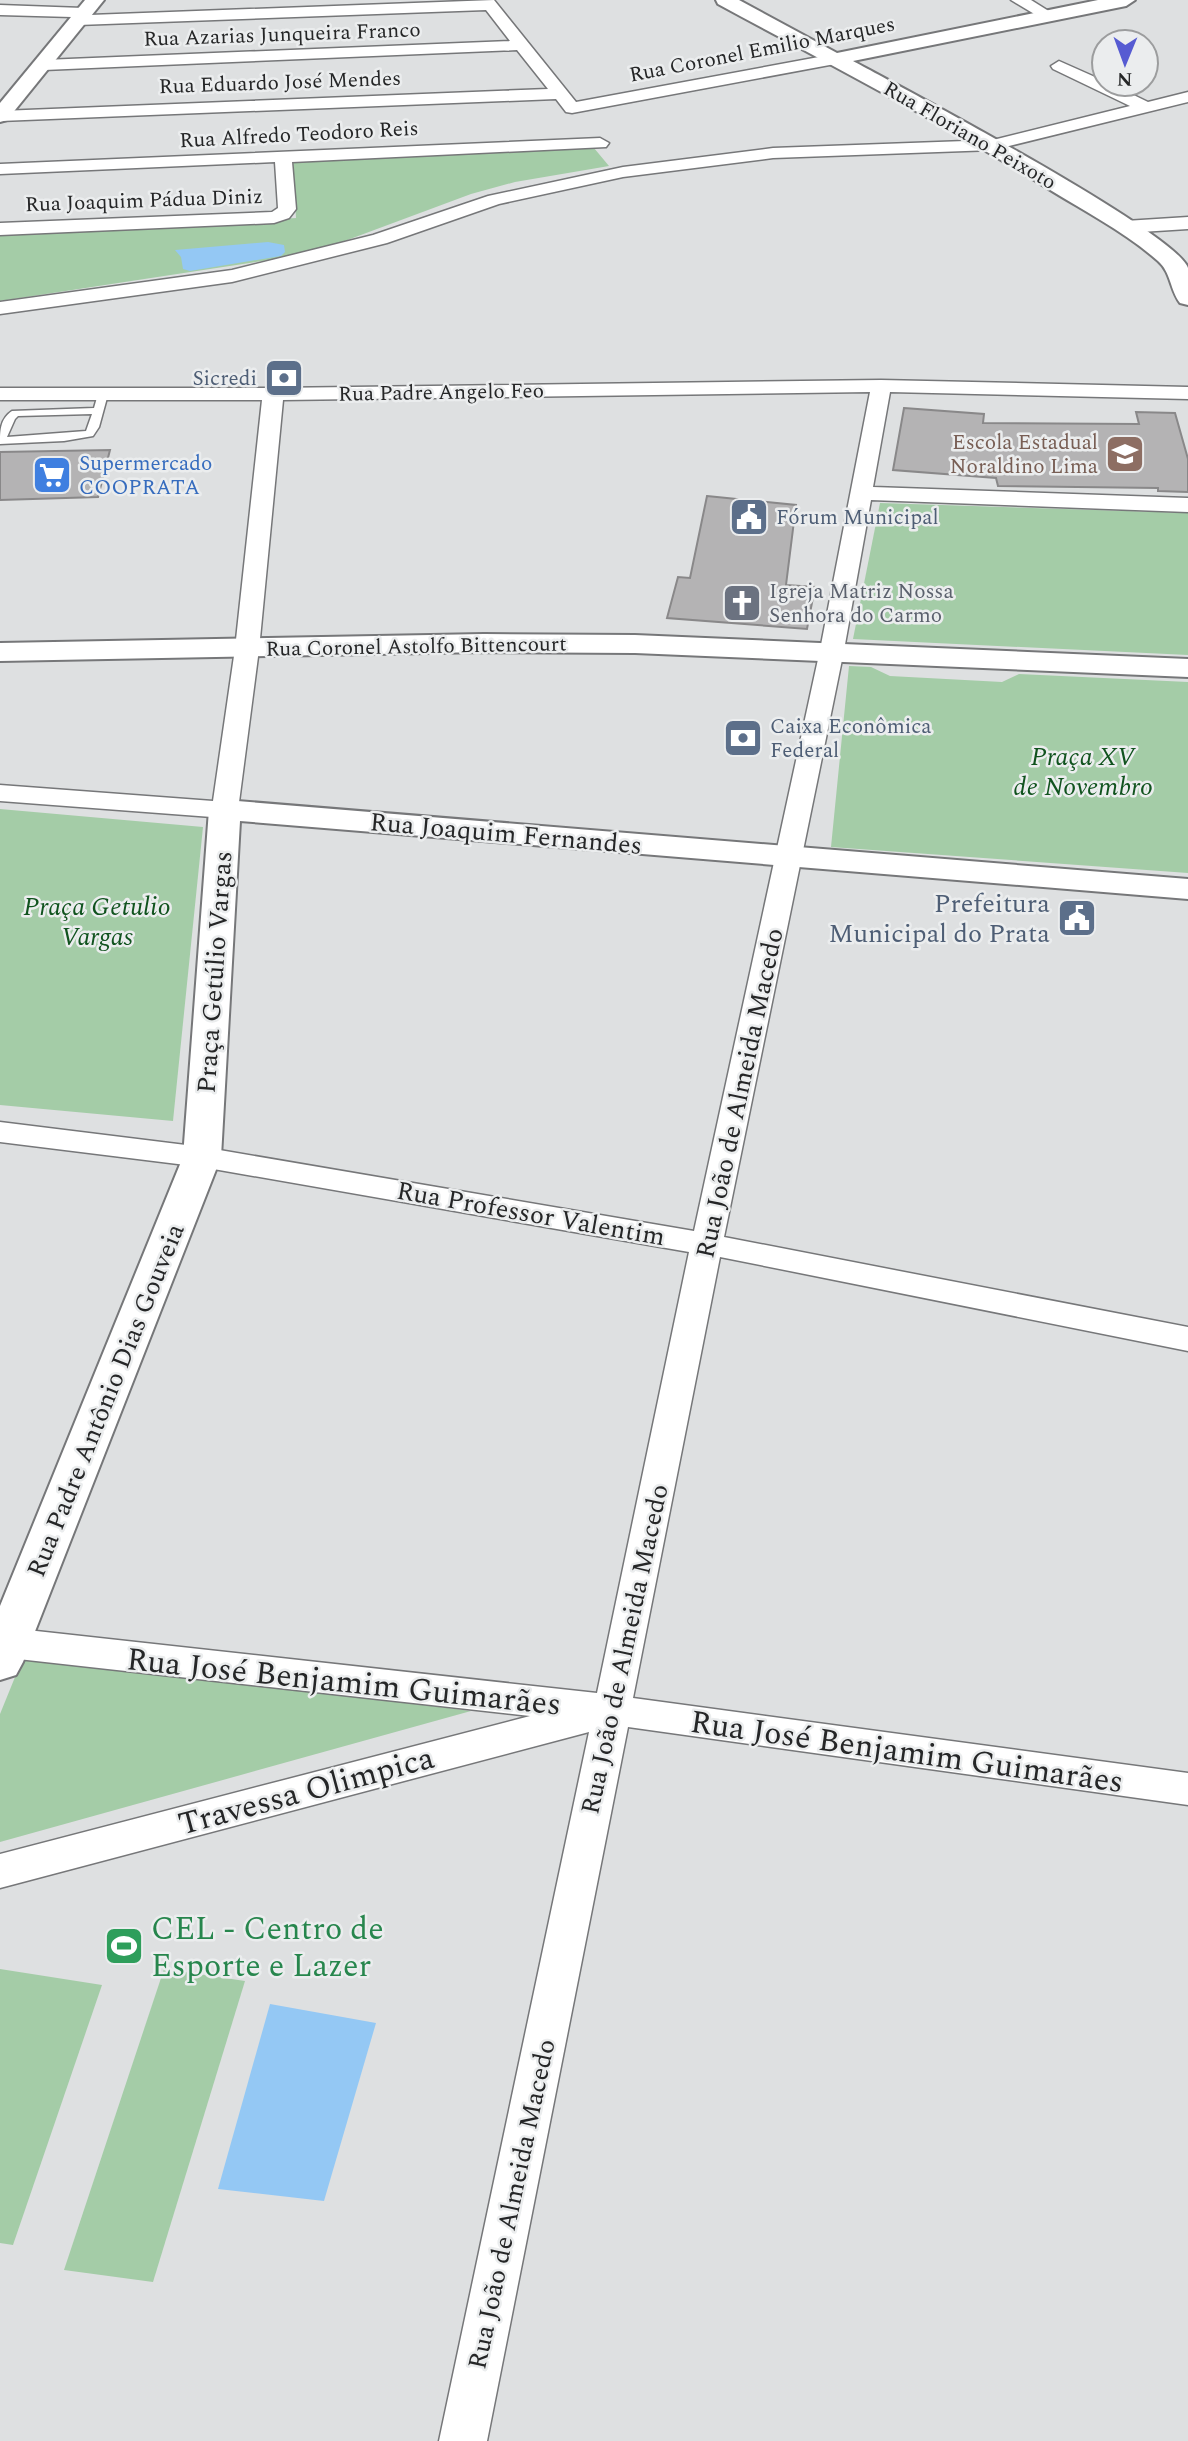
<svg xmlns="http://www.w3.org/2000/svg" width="1188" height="2441" font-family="Spectral,serif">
	<rect width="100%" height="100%" fill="#dee0e1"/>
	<g fill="#a4cca7">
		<polygon points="594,148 609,166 515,182 471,194 342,242 288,257 0,301 0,233 296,218 293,162"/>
		<polygon points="880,503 1188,513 1188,655 853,639"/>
		<polygon points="849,666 871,667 890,676 1002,682 1019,674 1188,682 1188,873 831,847"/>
		<polygon points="0,809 203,827 173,1121 0,1105"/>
		<polygon points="24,1655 471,1711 0,1842 0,1714"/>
		<polygon points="0,1969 102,1985 13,2245 0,2243"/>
		<polygon points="164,1969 245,1981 153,2282 64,2270"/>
	</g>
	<g fill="#94c8f4">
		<polygon points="268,242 284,245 285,252 281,256 190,271 183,269 181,257 175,250"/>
		<polygon points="270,2004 376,2023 324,2201 218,2189"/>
	</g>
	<g fill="#b4b3b4" stroke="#898889" stroke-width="2">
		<polygon points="904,408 984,414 983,423 1139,424 1136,412 1175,413 1188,459 1188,492 1158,491 1158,488 998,486 996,478 893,470"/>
		<polygon points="110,450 98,497 0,500 0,452"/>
		<polygon points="707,496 796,505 786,585 815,587 807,629 667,618 678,577 690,578"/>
	</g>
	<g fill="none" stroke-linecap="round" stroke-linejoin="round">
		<g stroke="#767779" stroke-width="3">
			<path id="lane" d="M103,391L108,394L99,427L93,436L64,441L0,444C0,431 0,419 12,411L94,408L98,394ZM92,414L86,431L7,437L15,419L18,416Z"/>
		</g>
		<g stroke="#767779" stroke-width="3">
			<g id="street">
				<polygon points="494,0 576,102 835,54 843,59 835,64 572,113 566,112 556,99 0,121 1,111 548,89 517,50 44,70 36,65 44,60 510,41 486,10 78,25 72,23 72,17 0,15 0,5 83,8 89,10 90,15"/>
				<polygon points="1011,0 1031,0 1055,15 1047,20 1041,18"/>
				<polygon points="1059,61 1104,81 1104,84 1111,84 1148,102 1188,92 1188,102 993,150 773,158 623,177 499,204 387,243 232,282 0,314 0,302 232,270 373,235 488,196 623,167 773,148 993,140 1130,106 1053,69 1051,66"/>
				<polygon points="600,138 609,143 606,147 292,162 296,209 289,218 274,223 0,235 0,223 272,212 278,208 275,162 0,174 0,164"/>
				<polygon points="1188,217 1188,229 1125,233 1116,227 1125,221"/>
				<polygon points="881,380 1188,387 1188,399 890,392 873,487 1188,498 1188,512 871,500 844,650 724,1237 1188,1327 1188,1351 720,1257 633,1698 1188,1773 1188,1805 628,1727 487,2441 439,2441 589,1732 0,1888 0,1854 530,1716 0,1657 0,1627 597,1693 689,1252 202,1167 0,1142 0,1122 202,1147 694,1231 820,650 870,392 283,400 259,649 238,810 234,816 225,818 0,801 0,785 213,801 235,649 262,400 0,400 0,388 273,388"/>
			</g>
		</g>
		<g stroke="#767779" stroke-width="4">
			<g id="secondary">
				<polygon points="85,0 104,0 7,120 0,122 0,103"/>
				<path d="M716,0H739L837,53L1098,0H1135L1126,6L853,61C901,87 1176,232 1188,268C1188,278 1188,294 1188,305L1180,303C1170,290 1171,272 1158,261C1125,232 1084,211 1047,188C941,122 829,64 718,4Z"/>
				<polygon points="484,634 635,635 1188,659 1188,677 635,653 484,652 0,661 0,643"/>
				<polygon points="225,800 1188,879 1188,899 240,821 221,1157 23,1662 16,1675 0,1680 0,1606 183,1157 209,810 214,803"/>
			</g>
		</g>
		<use href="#lane" fill="#fff" fill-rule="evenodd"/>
		<use href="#street" fill="#fff" fill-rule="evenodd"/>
		<use href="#secondary" fill="#fff" fill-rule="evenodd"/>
	</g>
	<defs>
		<g id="bank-square" transform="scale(2.0125)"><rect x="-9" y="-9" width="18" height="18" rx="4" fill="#5c6f8a" stroke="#ebedee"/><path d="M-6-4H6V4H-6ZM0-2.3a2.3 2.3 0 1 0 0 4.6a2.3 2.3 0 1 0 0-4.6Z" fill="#fff"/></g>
		<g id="school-square" transform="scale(2.0125)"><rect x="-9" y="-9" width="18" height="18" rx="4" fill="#8d6e63" stroke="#ebedee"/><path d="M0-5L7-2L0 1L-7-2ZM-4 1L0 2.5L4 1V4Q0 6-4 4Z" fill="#fff"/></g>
		<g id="supermarket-square" transform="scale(2.0125)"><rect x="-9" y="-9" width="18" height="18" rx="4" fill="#3f7fe0" stroke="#ebedee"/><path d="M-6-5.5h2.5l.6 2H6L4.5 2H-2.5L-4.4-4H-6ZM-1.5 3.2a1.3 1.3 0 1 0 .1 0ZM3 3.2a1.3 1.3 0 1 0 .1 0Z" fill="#fff"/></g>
		<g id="civic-square" transform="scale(2.0125)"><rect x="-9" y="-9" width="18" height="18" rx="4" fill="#5c6f8a" stroke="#ebedee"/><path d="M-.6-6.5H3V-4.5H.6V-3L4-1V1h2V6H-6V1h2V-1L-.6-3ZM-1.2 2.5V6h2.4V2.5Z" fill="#fff"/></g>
		<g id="church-square" transform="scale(2.0125)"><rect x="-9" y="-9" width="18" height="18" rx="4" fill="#6b7280" stroke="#ebedee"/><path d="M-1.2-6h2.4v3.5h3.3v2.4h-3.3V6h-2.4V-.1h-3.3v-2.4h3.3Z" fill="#fff"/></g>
		<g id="stadium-square" transform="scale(2.0125)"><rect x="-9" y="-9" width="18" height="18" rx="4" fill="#2e9e5b" stroke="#ebedee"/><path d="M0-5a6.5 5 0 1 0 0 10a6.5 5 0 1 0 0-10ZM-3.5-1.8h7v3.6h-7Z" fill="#fff"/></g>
	</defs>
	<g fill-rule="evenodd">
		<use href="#bank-square" x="284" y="378"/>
		<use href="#school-square" x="1125" y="454"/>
		<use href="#supermarket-square" x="52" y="475"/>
		<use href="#civic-square" x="749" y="517"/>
		<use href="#church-square" x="742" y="603"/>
		<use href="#bank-square" x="743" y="738"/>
		<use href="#civic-square" x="1077" y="918"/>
		<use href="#stadium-square" x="124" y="1946"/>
	</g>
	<g text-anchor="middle" stroke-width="5" stroke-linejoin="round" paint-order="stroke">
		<g font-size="21" fill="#252627" stroke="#ebedee">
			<text transform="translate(282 34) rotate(-2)" y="7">Rua Azarias Junqueira Franco</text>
			<text transform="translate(762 49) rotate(-11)" y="7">Rua Coronel Emilio Marques</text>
			<text transform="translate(280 82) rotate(-2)" y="7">Rua Eduardo José Mendes</text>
			<text transform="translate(299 134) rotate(-3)" y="7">Rua Alfredo Teodoro Reis</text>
			<text transform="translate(970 135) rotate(30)" y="7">Rua Floriano Peixoto</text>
			<text transform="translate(144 200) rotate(-2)" y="7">Rua Joaquim Pádua Diniz</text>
			<text transform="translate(441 392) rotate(-1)" y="7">Rua Padre Angelo Feo</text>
			<text transform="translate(416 646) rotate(-1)" y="7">Rua Coronel Astolfo Bittencourt</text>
		</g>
		<g font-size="21" fill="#4e5e75" stroke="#ebedee" text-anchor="start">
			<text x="257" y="385" text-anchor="end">Sicredi</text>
			<text x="776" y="524">Fórum Municipal</text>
			<text x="770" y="733">Caixa Econômica<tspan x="770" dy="24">Federal</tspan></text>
		</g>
		<g font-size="21" fill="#785e54" stroke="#ebedee" text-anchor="end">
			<text x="1098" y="449">Escola Estadual<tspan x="1098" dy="24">Noraldino Lima</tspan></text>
		</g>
		<g font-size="21" fill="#366cbe" stroke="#ebedee" text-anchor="start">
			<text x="79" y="470">Supermercado<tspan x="79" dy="24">COOPRATA</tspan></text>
		</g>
		<g font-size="21" fill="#5b616d" stroke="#ebedee" text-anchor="start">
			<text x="769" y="598">Igreja Matriz Nossa<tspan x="769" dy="24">Senhora do Carmo</tspan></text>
		</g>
		<g font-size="26" font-style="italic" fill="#10531e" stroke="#ebedee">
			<text x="1083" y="765">Praça XV<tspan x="1083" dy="30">de Novembro</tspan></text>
			<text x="97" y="915">Praça Getulio<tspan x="97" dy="30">Vargas</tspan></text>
		</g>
		<g font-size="26" fill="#252627" stroke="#ebedee">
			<text transform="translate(506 833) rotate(5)" y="9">Rua Joaquim Fernandes</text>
			<text transform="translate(214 972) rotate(-86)" y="9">Praça Getúlio Vargas</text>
			<text transform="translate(739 1093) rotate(-78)" y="9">Rua João de Almeida Macedo</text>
			<text transform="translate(531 1213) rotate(10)" y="9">Rua Professor Valentim</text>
			<text transform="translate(105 1400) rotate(-68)" y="9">Rua Padre Antônio Dias Gouveia</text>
			<text transform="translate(624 1649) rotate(-78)" y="9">Rua João de Almeida Macedo</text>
			<text transform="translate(511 2204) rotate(-78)" y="9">Rua João de Almeida Macedo</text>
		</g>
		<g font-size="26" fill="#4e5e75" stroke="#ebedee" text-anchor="end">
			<text x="1050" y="912">Prefeitura<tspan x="1050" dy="30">Municipal do Prata</tspan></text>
		</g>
		<g font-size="32" fill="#252627" stroke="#ebedee">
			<text transform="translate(344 1681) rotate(6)" y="11">Rua José Benjamim Guimarães</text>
			<text transform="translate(907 1751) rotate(8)" y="11">Rua José Benjamim Guimarães</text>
			<text transform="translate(306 1790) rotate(-15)" y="11">Travessa Olimpica</text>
		</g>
		<g font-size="32" fill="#27864d" stroke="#ebedee" text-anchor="start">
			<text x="151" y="1939">CEL - Centro de<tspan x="151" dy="37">Esporte e Lazer</tspan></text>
		</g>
	</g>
	<g transform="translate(1125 63) rotate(181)"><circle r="33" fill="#ebedee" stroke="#9c9d9e" stroke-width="2"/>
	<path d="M0-5L12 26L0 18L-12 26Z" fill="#565bd2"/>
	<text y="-10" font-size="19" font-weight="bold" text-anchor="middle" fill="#252627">N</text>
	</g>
</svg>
